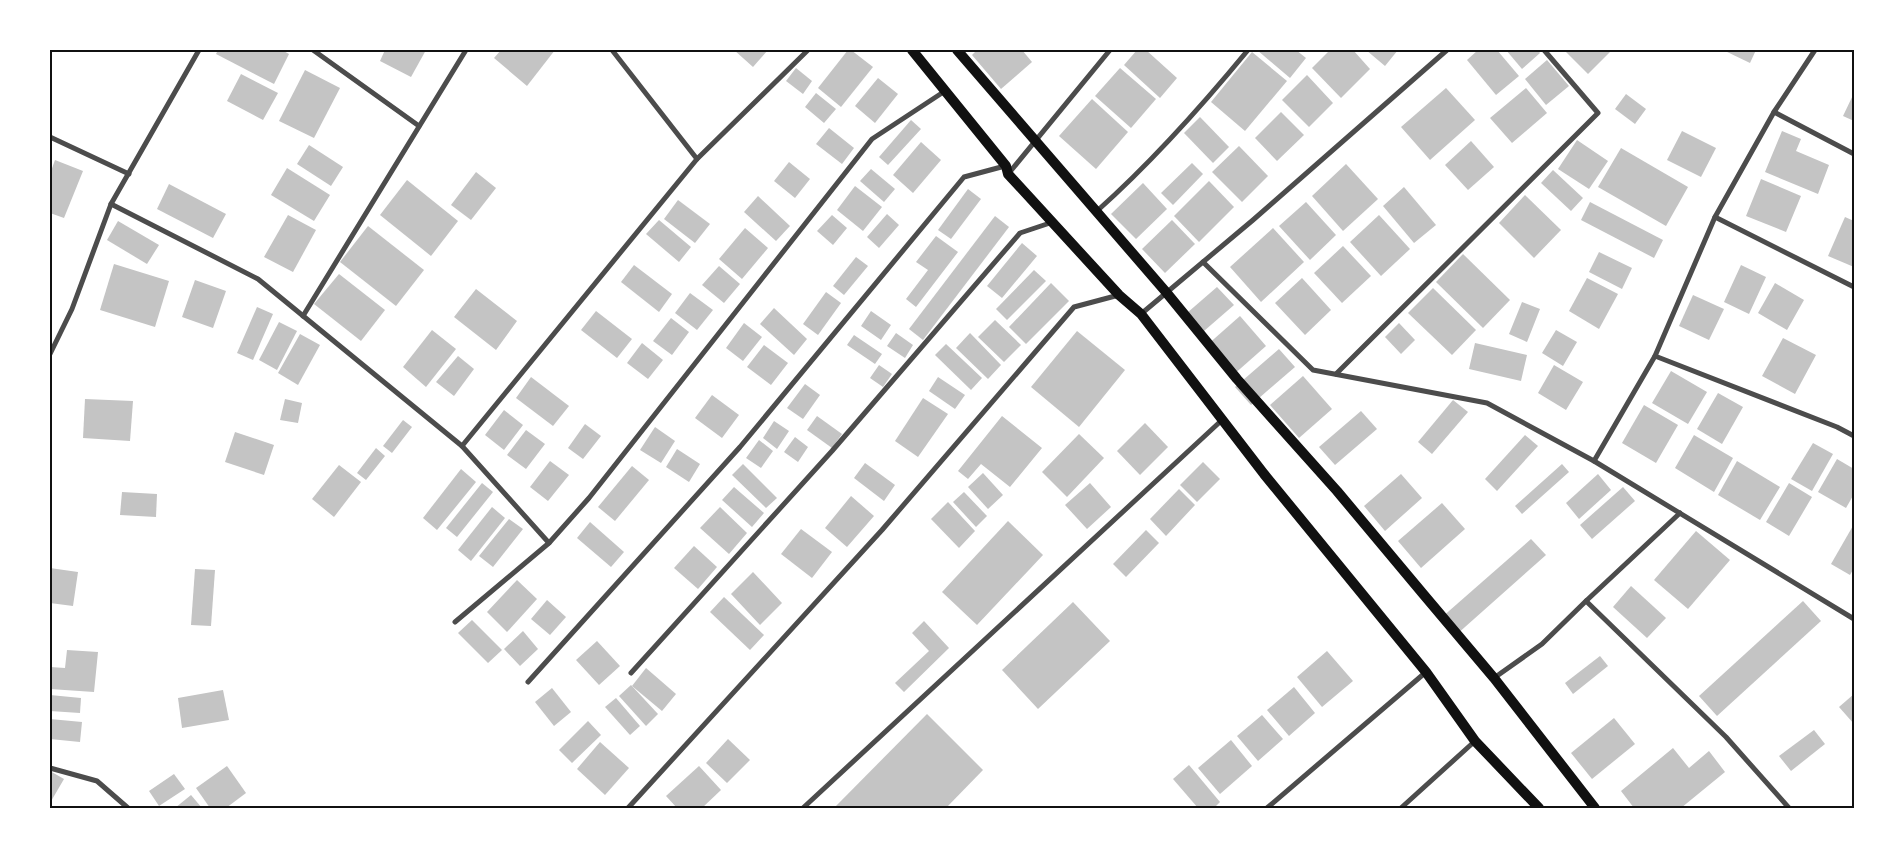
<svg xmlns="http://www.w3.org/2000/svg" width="1904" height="858" font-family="Quicksand,sans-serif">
	<rect width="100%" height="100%" fill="#fff"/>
	<g fill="#c4c4c4">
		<polygon points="218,50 282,50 289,54 274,84 216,54"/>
		<polygon points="385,50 426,50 411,77 380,61"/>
		<polygon points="501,50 555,50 527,86 494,58"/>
		<polygon points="734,50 768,50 753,67"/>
		<polygon points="848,50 851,50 873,67 841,107 818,88"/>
		<polygon points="977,50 1022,50 1032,62 1001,89 972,55"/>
		<polygon points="1137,50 1146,50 1177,78 1160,98 1124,65"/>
		<polygon points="1257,50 1296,50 1306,58 1290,78"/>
		<polygon points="1330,50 1353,50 1370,69 1341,98 1312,68"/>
		<polygon points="1366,50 1398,50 1385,66"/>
		<polygon points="1478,50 1497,50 1519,76 1496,95 1467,60"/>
		<polygon points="1506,50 1538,50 1540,53 1522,69"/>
		<polygon points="1568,50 1612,50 1588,74 1566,52"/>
		<polygon points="1723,50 1756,50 1750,63"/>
		<polygon points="1252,52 1287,81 1245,131 1211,102"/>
		<polygon points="1547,60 1569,86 1546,105 1525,79"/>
		<polygon points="796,68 812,81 803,94 786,81"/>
		<polygon points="1120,68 1156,99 1131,128 1095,96"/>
		<polygon points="305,70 340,88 314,138 279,121"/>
		<polygon points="241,74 278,93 263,120 227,101"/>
		<polygon points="1307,75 1333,103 1309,127 1282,100"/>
		<polygon points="878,78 898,94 875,123 855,106"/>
		<polygon points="1446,88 1475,120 1430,160 1401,127"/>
		<polygon points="1526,88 1547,113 1512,143 1490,118"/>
		<polygon points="816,93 836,109 824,123 805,107"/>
		<polygon points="1854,93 1854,121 1843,116"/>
		<polygon points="1626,94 1646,109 1635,124 1615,109"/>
		<polygon points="1092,99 1128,132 1096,169 1059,136"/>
		<polygon points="1281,112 1304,135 1277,161 1255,138"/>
		<polygon points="1200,117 1229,147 1213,163 1184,133"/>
		<polygon points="911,120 921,129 888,165 879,157"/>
		<polygon points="829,128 854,148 842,164 816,144"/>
		<polygon points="1682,131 1716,148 1701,177 1667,160"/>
		<polygon points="1782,131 1801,139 1796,151 1829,165 1818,194 1765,172"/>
		<polygon points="1577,140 1608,161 1589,189 1558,169"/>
		<polygon points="1471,141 1494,167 1468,190 1445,165"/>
		<polygon points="921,142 941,160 913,193 893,175"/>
		<polygon points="309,145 343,167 331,186 297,164"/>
		<polygon points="1239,146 1268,176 1242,202 1212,172"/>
		<polygon points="1621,148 1688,187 1666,226 1598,187"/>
		<polygon points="55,160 83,171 64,218 50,213 50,174"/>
		<polygon points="789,162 810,179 795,198 774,181"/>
		<polygon points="1192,163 1203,174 1173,205 1161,193"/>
		<polygon points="1346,164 1378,199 1343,231 1312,196"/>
		<polygon points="287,168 330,195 314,221 271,195"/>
		<polygon points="871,169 895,189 884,202 860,181"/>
		<polygon points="1553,170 1583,198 1571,211 1541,183"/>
		<polygon points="476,172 496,188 471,220 451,205"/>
		<polygon points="1761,179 1801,196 1786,232 1746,216"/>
		<polygon points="407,180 458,221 431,256 380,215"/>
		<polygon points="1209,181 1234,207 1199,242 1174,216"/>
		<polygon points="1143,183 1167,209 1136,239 1111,214"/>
		<polygon points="169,184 226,214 213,238 157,209"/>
		<polygon points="855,186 882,207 863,231 837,210"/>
		<polygon points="1404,187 1436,225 1414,243 1383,206"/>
		<polygon points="968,189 981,199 951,239 938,230"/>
		<polygon points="1525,195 1561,230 1534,258 1499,223"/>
		<polygon points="758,196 790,226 776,241 744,212"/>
		<polygon points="678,200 710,224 695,243 664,219"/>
		<polygon points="1306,202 1336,235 1310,260 1279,226"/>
		<polygon points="1590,202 1663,240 1654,258 1581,220"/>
		<polygon points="887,214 899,225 879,248 867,237"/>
		<polygon points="288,215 316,230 293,272 264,257"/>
		<polygon points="832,215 847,228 833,245 817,231"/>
		<polygon points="1379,215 1410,249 1381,276 1350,242"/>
		<polygon points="995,216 1009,227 923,340 909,329"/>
		<polygon points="1845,217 1854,221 1854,267 1828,256"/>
		<polygon points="659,220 691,247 679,262 646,234"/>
		<polygon points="1172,220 1195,244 1165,273 1142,249"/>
		<polygon points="118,221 159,245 147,264 107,240"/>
		<polygon points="368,226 424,270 396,306 340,262"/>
		<polygon points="745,228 768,248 742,279 719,259"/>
		<polygon points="1273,228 1304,262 1261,302 1230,267"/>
		<polygon points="936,236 958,252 916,307 906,299 928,270 916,262"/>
		<polygon points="1022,243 1037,256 1002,298 987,286"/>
		<polygon points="1343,246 1371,276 1342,303 1314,273"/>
		<polygon points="1599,252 1632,268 1622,289 1589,272"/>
		<polygon points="1463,254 1510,300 1483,328 1436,282"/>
		<polygon points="856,257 868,266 844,295 833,286"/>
		<polygon points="114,264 169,281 155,327 100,310"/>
		<polygon points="634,265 672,294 659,312 621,282"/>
		<polygon points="1741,265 1766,277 1749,314 1724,302"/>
		<polygon points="719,266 740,284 724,303 702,285"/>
		<polygon points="1034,270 1046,281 1007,320 996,309"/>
		<polygon points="339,274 385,310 361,341 314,304"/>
		<polygon points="1302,278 1331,310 1305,335 1275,303"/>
		<polygon points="1587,278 1618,294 1599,329 1569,311"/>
		<polygon points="195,280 226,291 213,328 182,317"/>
		<polygon points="1051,283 1069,301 1026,344 1009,327"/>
		<polygon points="1775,283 1804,300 1787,330 1758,313"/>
		<polygon points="1217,287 1234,305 1204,331 1187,313"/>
		<polygon points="1433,288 1476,330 1452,355 1408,313"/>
		<polygon points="476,289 517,321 496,350 454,317"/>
		<polygon points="826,292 841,303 818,335 803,324"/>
		<polygon points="690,293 713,310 697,330 675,313"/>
		<polygon points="1693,295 1724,309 1709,340 1679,326"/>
		<polygon points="1522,302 1540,309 1527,342 1509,334"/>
		<polygon points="257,307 273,314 253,360 237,353"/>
		<polygon points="774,308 807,339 794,355 760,324"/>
		<polygon points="596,311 632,339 617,358 581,330"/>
		<polygon points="871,311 891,325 881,340 861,326"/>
		<polygon points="1240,316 1266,346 1232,376 1206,346"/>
		<polygon points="671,318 689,332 672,355 653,341"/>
		<polygon points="995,320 1021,345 1004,362 978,337"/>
		<polygon points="279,322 297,331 277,370 259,360"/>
		<polygon points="744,323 762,337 743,361 726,348"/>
		<polygon points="1399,323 1415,340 1401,354 1385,337"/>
		<polygon points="432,330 456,349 426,387 403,367"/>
		<polygon points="1556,330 1577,342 1563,366 1542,353"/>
		<polygon points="1077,331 1125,370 1079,427 1031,387"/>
		<polygon points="896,333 913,345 905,358 887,346"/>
		<polygon points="970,333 1001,365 988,379 956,348"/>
		<polygon points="300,334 320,345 298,385 278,373"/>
		<polygon points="854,335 882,354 875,364 847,345"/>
		<polygon points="1783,338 1816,355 1795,394 1762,376"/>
		<polygon points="642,343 663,360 648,379 627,363"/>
		<polygon points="1475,343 1527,355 1521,381 1469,369"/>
		<polygon points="946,344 982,378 971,390 935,355"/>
		<polygon points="764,345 788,363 771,385 747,367"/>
		<polygon points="1279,349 1295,367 1251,405 1235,387"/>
		<polygon points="458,356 474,369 454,396 436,382"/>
		<polygon points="879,365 892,374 883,387 870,378"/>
		<polygon points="1554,365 1583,382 1566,410 1538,393"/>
		<polygon points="1671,371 1707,392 1688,424 1652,403"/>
		<polygon points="1303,376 1332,409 1299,438 1270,405"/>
		<polygon points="531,377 569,406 553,426 516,398"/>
		<polygon points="938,377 965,395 955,409 929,391"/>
		<polygon points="805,384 820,395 803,419 787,408"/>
		<polygon points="1718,393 1743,407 1722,444 1697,429"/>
		<polygon points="712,395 739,415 722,438 695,418"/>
		<polygon points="923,398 948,414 918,457 895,441"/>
		<polygon points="85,399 133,401 130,441 83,438"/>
		<polygon points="285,399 302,403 298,423 280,420"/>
		<polygon points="1453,400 1468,412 1432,454 1418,442"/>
		<polygon points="1644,405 1678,425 1656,463 1622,443"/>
		<polygon points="504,410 523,425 504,450 485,435"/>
		<polygon points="1361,411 1377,429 1335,465 1319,447"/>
		<polygon points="817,416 842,434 832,448 807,430"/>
		<polygon points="1002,416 1042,448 1010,487 981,464 968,479 958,471"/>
		<polygon points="403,420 412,427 392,453 383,446"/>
		<polygon points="774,421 789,431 777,449 763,438"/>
		<polygon points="1145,423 1168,447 1140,475 1117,451"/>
		<polygon points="585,424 601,436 583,459 568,448"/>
		<polygon points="655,427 675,441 661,463 640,450"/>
		<polygon points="526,430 545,444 526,469 507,455"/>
		<polygon points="235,432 274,445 264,475 225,462"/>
		<polygon points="1079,434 1104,458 1067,497 1042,472"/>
		<polygon points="1525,435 1538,446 1497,491 1485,479"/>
		<polygon points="1694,435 1733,458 1714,492 1675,468"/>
		<polygon points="795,437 808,447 798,462 784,452"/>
		<polygon points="759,440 773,451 761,468 746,458"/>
		<polygon points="1813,443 1833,454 1812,491 1791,479"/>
		<polygon points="376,448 385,456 366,480 357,473"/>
		<polygon points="677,449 700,464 689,482 666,467"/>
		<polygon points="1837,459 1854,469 1854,494 1846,508 1818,492"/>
		<polygon points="550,461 569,475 548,501 530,487"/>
		<polygon points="1737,461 1780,487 1760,520 1718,495"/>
		<polygon points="1203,462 1220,479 1197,502 1180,485"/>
		<polygon points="865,463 895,485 884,501 854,478"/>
		<polygon points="743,464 777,498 766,508 732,475"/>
		<polygon points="1562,464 1569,472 1522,514 1515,506"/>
		<polygon points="339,465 361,482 334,517 312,499"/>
		<polygon points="632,466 649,480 615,521 598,507"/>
		<polygon points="461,469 476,482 437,530 423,518"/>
		<polygon points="983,473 1003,495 988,509 968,487"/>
		<polygon points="1401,474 1422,498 1385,531 1364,506"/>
		<polygon points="1598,474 1611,490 1579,519 1566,503"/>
		<polygon points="482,483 493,492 457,537 446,528"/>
		<polygon points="1090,483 1111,507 1087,529 1065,505"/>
		<polygon points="1789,483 1812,497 1789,536 1766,522"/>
		<polygon points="734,487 764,513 752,527 722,500"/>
		<polygon points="1623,487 1635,501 1592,539 1580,525"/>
		<polygon points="1179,489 1195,505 1166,536 1150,519"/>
		<polygon points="122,492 157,494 156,517 120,515"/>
		<polygon points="964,492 987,516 976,527 953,502"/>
		<polygon points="851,496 874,516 847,547 825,528"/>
		<polygon points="948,502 975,531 959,548 931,519"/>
		<polygon points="1442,503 1465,529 1421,568 1398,541"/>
		<polygon points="492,507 505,518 471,561 458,550"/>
		<polygon points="720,507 747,533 729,554 700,528"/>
		<polygon points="509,519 523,529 493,567 479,556"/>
		<polygon points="1008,521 1043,555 977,625 942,592"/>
		<polygon points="590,522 624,552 611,567 577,538"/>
		<polygon points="1854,524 1854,568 1850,575 1831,564"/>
		<polygon points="801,529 832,552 812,578 781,554"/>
		<polygon points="1146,530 1159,543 1126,577 1113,564"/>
		<polygon points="1696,531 1730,560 1688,609 1654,580"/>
		<polygon points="1531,539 1546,555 1456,635 1441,618"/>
		<polygon points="694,546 717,567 698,589 674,568"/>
		<polygon points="50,568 78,572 73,606 50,603"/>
		<polygon points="195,569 215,570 211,626 191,625"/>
		<polygon points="753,572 782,603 760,625 731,594"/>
		<polygon points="517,580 537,599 507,632 487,612"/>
		<polygon points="1631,586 1666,618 1647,638 1613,607"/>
		<polygon points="724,597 764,635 750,650 710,612"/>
		<polygon points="547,600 566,617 550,635 531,619"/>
		<polygon points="1803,601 1821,621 1717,716 1699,696"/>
		<polygon points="1073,602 1110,641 1038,709 1002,670"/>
		<polygon points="472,620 502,650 488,663 458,633"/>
		<polygon points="924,621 949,648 904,692 895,683 929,651 912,633"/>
		<polygon points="523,631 538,649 520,666 504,649"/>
		<polygon points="597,641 620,666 599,685 576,660"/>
		<polygon points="67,650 98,652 94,692 50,689 50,667 65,668"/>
		<polygon points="1327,651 1353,681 1322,707 1297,677"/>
		<polygon points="1600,656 1608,666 1573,694 1565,683"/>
		<polygon points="646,668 676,694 662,711 632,686"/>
		<polygon points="631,685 658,714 646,726 619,696"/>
		<polygon points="1294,687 1315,713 1289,736 1267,710"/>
		<polygon points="552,688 571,712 554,726 535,702"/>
		<polygon points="223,690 229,720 182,728 178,698"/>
		<polygon points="1854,694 1854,724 1839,707"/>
		<polygon points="50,695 81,698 80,713 50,711"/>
		<polygon points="616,698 640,726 630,735 605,707"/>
		<polygon points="927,714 983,770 946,808 834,808"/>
		<polygon points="1262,715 1283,739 1258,761 1237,736"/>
		<polygon points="1614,718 1635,744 1592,779 1571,753"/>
		<polygon points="50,719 82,722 80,742 50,739"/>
		<polygon points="588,721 601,735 572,763 559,750"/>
		<polygon points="1814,730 1825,744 1791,771 1779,756"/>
		<polygon points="728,739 750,760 727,783 706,763"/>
		<polygon points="1231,740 1252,766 1220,794 1198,768"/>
		<polygon points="600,742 629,768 605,795 577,769"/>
		<polygon points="1673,748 1689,768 1709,751 1725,772 1681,808 1634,808 1621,791"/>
		<polygon points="1189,765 1220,802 1214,808 1198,808 1173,779"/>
		<polygon points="227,766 246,793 226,808 210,808 196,788"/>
		<polygon points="699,766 721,790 702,808 677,808 666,796"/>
		<polygon points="50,771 64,779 50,803"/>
		<polygon points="174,774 185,789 159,806 149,791"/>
		<polygon points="191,795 202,808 175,808"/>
	</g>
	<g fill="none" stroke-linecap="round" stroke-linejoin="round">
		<g stroke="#4c4c4c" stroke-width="5">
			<polyline points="313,50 419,126"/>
			<polyline points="612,50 697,159"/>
			<polyline points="1774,112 1854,154"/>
			<polyline points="50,137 129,174"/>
			<polyline points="1009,173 1110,50"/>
			<polyline points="111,204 258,279 462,446 549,543"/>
			<path d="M1097,211C1152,162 1201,107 1248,50"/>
			<polyline points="1715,217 1854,287"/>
			<polyline points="1203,262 1313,370 1487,403 1594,461 1854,619"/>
			<polyline points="1141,314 1253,220 1447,50"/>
			<polyline points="303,316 466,50"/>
			<polyline points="50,354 72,309 111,204 199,50"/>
			<polyline points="1655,356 1837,427 1854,436"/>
			<polyline points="1336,374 1598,113 1544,50"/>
			<polyline points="462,446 697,159 808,50"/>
			<polyline points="1594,461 1655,356 1715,217 1774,112 1815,50"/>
			<polyline points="1586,601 1680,513"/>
			<polyline points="455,622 549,543 589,498 872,139 945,91"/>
			<polyline points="631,673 832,451 1020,233 1053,222"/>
			<polyline points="1494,678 1542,644 1586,601 1726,737 1789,808"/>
			<polyline points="528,682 740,447 964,177 1005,166"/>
			<polyline points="50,768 97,781 128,808"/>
			<polyline points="628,808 882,530 1074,307 1119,295"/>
			<polyline points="803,808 1222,420"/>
			<polyline points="1267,808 1426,672"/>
			<polyline points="1401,808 1475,741"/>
		</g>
		<g stroke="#111" stroke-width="10">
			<polyline points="912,50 1006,166 1008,174 1119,295 1141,314 1264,474 1426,672 1475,741 1539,808"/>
			<polyline points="957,50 1166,292 1237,379 1337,491 1424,595 1494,678 1595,808"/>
		</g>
	</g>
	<rect width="1904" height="858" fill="none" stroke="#ffffff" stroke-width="102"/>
	<rect x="51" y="51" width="1802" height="756" fill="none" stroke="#111" stroke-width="2"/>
</svg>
